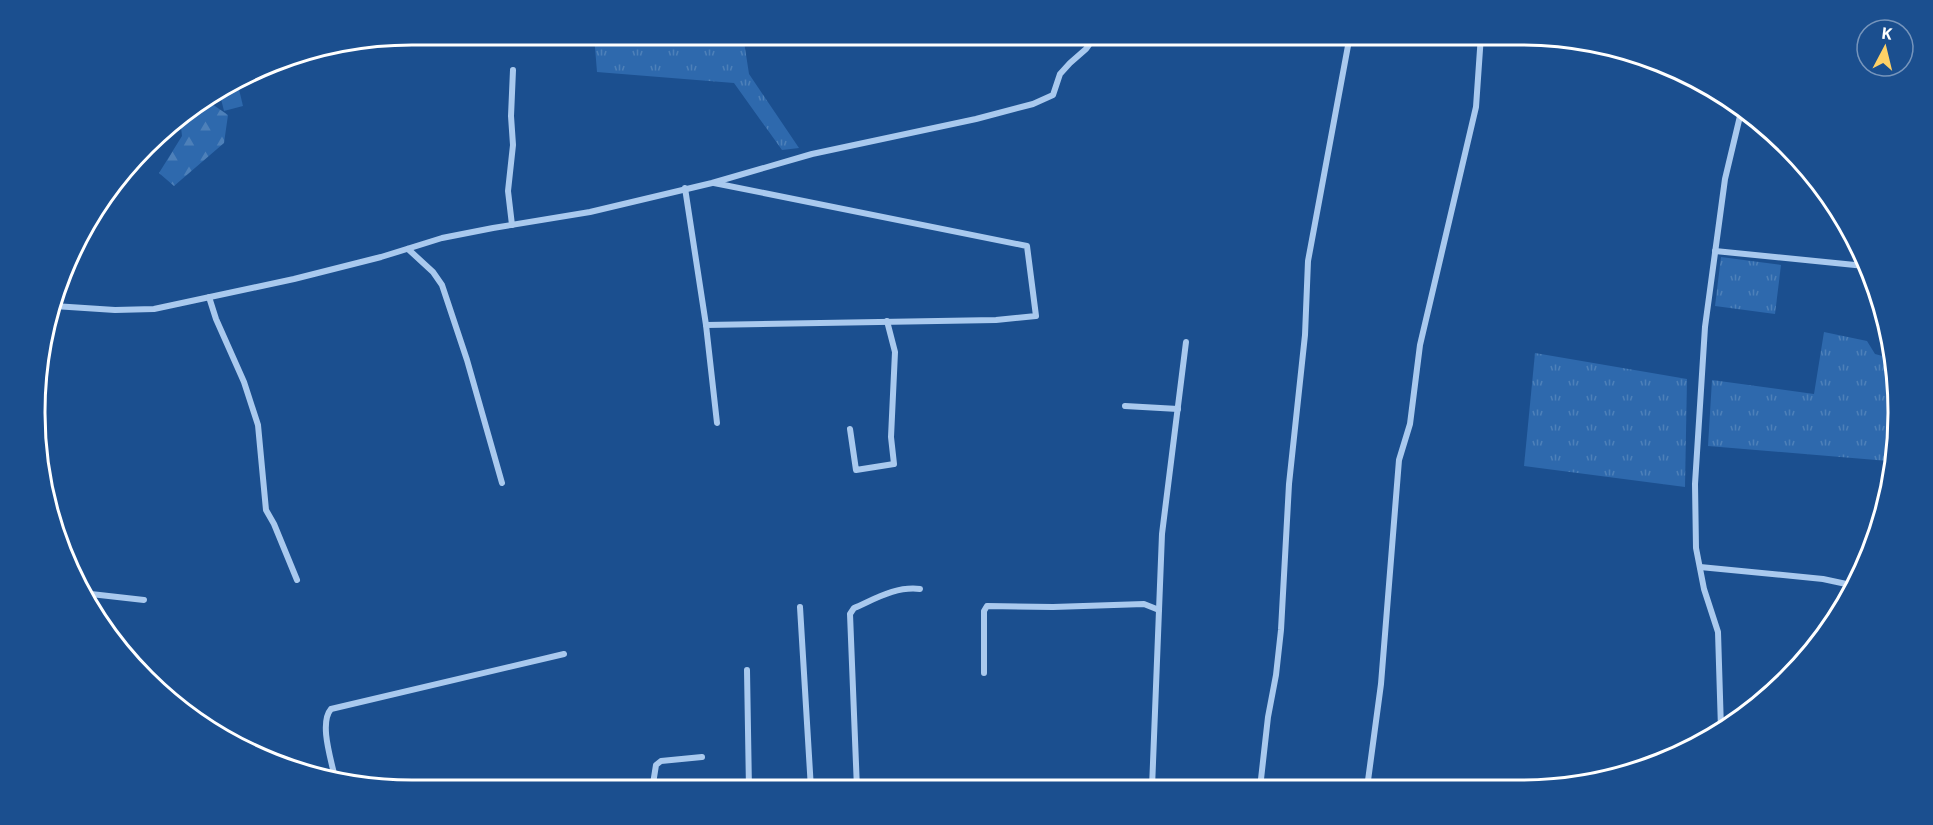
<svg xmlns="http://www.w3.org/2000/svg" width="1933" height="825" font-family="'Noto Sans',sans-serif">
	<defs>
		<pattern id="grass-tufts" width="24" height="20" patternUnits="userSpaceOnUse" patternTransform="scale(1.5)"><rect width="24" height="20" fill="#2e69ad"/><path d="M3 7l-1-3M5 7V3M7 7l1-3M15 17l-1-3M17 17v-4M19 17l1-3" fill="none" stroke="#4d80b9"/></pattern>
		<pattern id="forest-firs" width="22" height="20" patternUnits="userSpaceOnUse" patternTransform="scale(1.5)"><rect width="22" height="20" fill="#2e69ad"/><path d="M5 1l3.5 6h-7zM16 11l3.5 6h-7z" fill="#4d80b9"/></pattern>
	</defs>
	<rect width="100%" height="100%" fill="#1b4f8f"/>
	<g fill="url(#grass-tufts)">
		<polygon points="594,35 743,35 749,74 799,148 782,150 734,83 597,72"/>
		<polygon points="1721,257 1781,265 1775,314 1715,306"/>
		<polygon points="1824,332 1867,341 1875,354 1890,358 1898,388 1888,461 1708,446 1712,380 1814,394"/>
		<polygon points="1535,353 1687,379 1685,487 1524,466"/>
	</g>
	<polygon fill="url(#forest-firs)" points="209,102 228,115 224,143 174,186 159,173 182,136 180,118"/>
	<polygon fill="#2e69ad" points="238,85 243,106 224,111 220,95"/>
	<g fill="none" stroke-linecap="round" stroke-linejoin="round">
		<g stroke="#a9c9ee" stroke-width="6">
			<polyline points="685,188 706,325 717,423"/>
			<polyline points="512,225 508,191 513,145 511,116 513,70"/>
			<polyline points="408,249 433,272 442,285 467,360 502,483"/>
			<polyline points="1715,251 1865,266"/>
			<polyline points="209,297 216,319 244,382 258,425 266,510 274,524 297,580"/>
			<polyline points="54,306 115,310 154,309 294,279 381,257 442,238 493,228 590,212 712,183 812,154 976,119 1033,104 1053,95 1060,74 1070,63 1086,49 1096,35"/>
			<polyline points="706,325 996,320 1036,316 1027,246 714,183"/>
			<polyline points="1125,406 1178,409"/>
			<polyline points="850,429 856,470 894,464 891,437 895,352 887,321"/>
			<polyline points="1700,567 1823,579 1851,585"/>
			<polyline points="82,593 144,600"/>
			<polyline points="800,607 811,789"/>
			<polyline points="747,670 749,790"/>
			<polyline points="984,673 984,611 987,606 1053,607 1144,604 1159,610"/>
			<polyline points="1721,729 1718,632 1704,589 1696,548 1695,484 1705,327 1725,179 1741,112"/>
			<path d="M335,778C331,759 319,723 331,709L564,654"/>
			<polyline points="1510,787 1515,786 1530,787"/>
			<polyline points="1152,788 1162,534 1186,342"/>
			<polyline points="1260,788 1268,717 1276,675 1281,630 1289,484 1305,335 1308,261 1350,35"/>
			<polyline points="1367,788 1381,684 1399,460 1410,424 1420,345 1476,107 1481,35"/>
			<path d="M857,789L850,614L854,608C875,599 896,586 920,589"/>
			<polyline points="652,790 656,765 661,761 702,757"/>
		</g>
	</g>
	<path d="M0 0H1933V825H0ZM412 45H1521A367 367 0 0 1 1888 412V413A367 367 0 0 1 1521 780H412A367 367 0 0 1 45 413V412A367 367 0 0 1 412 45Z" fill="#1b4f8f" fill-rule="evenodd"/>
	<path fill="none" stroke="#fff" stroke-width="3" d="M412 45H1521A367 367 0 0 1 1888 412V413A367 367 0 0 1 1521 780H412A367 367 0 0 1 45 413V412A367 367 0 0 1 412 45Z"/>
	<g transform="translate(1885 48) rotate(7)"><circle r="28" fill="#1b4f8f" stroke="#7695bc" stroke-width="1.5"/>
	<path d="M0-4.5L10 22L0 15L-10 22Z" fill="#ffd166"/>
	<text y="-9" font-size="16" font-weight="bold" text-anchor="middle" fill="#ffffff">K</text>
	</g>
</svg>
